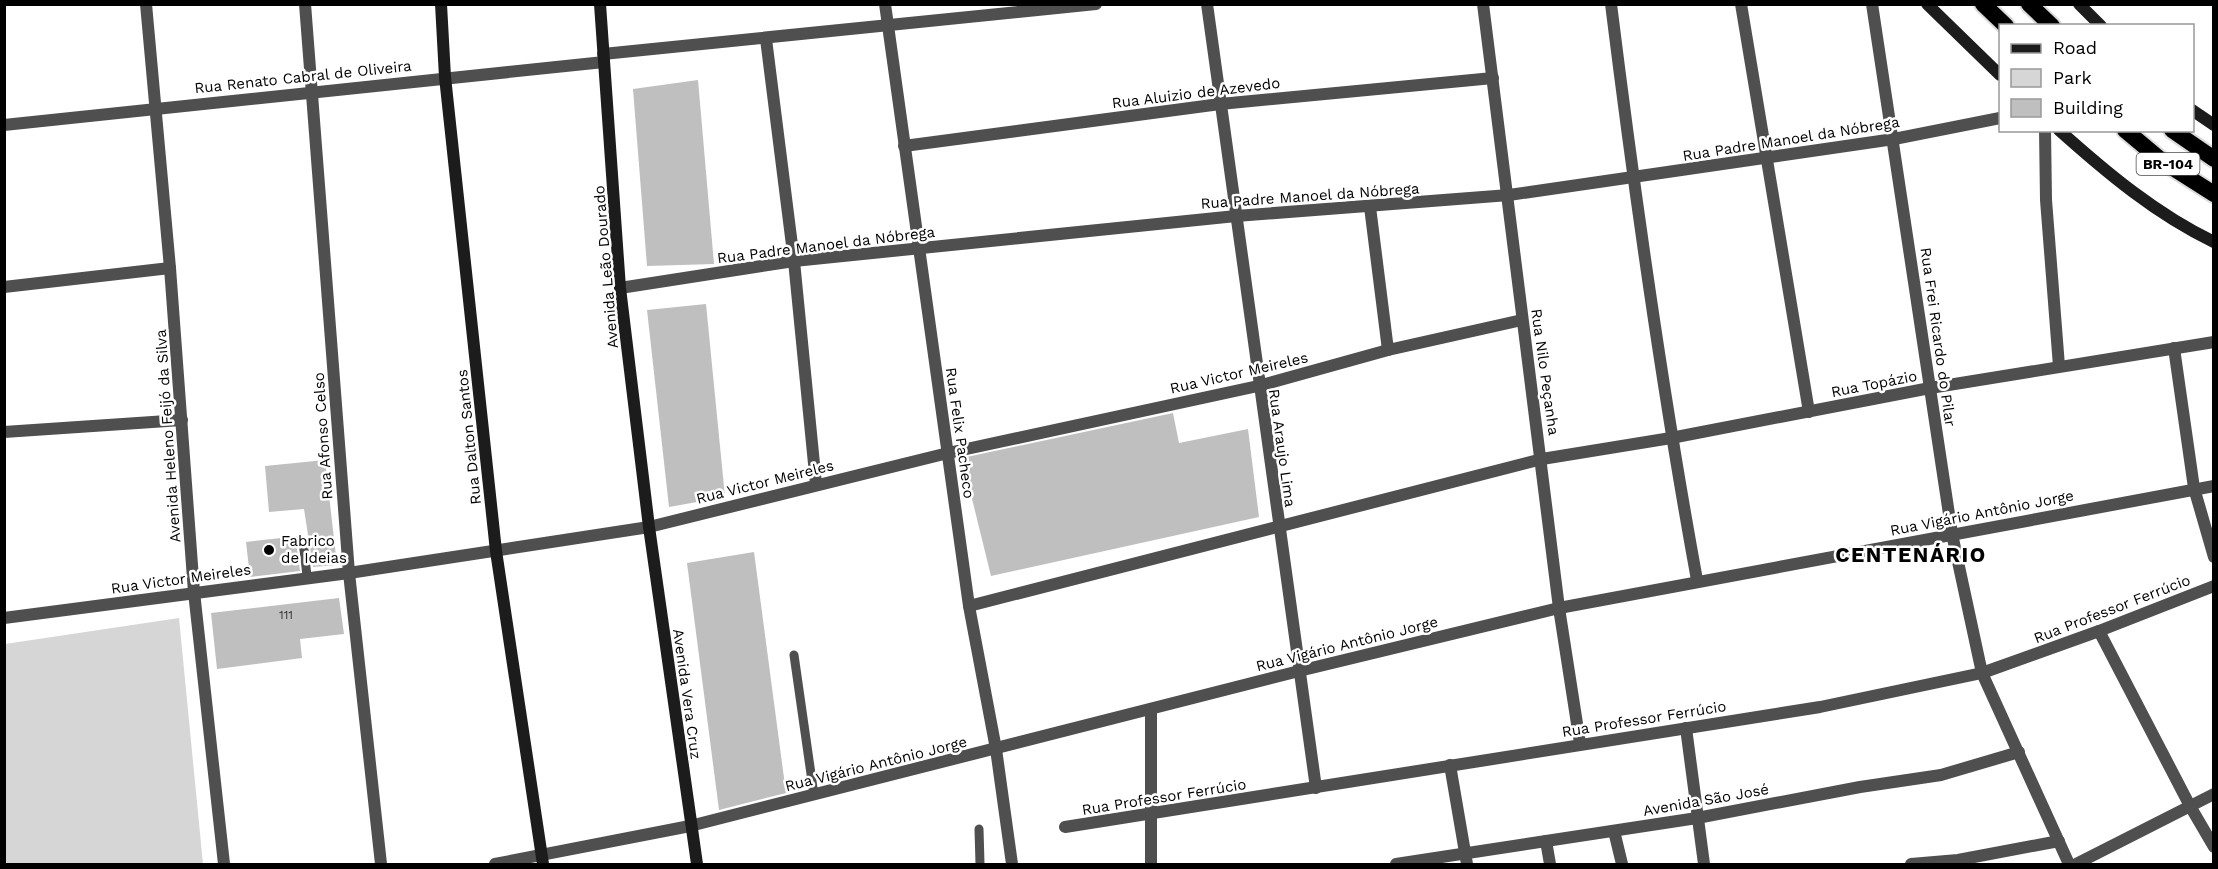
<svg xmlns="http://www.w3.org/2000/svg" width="2218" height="869" font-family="'Work Sans',sans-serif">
	<rect width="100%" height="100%" fill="#fff"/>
	<polygon fill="#d6d6d6" points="179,618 203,864 5,864 5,644"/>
	<g fill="#bfbfbf">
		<polygon points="698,80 714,264 647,266 633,89"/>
		<polygon points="706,304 725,497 669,507 647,310"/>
		<polygon points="1173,413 1179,443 1248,429 1259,517 991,576 962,458"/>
		<polygon points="325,460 337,565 313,567 304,509 269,512 265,466"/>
		<polygon points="299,536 296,542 300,571 250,577 246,542"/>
		<polygon points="754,552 786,793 719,810 687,563"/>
		<polygon points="339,598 344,634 300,639 302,658 217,669 211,613"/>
	</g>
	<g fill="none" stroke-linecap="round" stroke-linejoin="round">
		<g stroke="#dbdbdb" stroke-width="20">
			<g id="trunk">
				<polyline points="1983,4 2006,26"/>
				<polyline points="2029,4 2052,26"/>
				<polyline points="2125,130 2162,161 2214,194"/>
				<polyline points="2172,130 2214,159"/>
			</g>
		</g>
		<g stroke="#4f4f4f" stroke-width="9">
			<polyline points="303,541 307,576"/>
			<polyline points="794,655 814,795"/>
			<polyline points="979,829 980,864"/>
		</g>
		<g stroke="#4f4f4f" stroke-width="12">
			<polyline points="146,4 170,268 194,592 224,864"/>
			<polyline points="305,4 349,573 381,864"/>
			<polyline points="885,4 969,606 996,749 1012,864"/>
			<polyline points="1207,4 1316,788"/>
			<polyline points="1483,4 1559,608 1580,743"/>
			<path d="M1611,4C1635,197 1662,389 1697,580"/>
			<polyline points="1741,4 1809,412"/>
			<polyline points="1872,4 1952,534 1982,673 2069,864"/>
			<polyline points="766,39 794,261 816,484"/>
			<polyline points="603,54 1096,4"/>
			<polyline points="4,125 604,62"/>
			<polyline points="2045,130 2046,200 2059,366"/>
			<polyline points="904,146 1220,104 1493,78"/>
			<polyline points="1370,207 1388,350"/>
			<polyline points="4,287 170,268"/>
			<polyline points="620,288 794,261 1236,216 1509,195 1894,139 2000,118"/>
			<polyline points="2174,348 2194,488 2214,557"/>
			<polyline points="4,432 182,420"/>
			<polyline points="969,606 1542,459 1671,438 1930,388 2214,342"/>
			<polyline points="4,618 349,573 649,527 948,453 1258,386 1388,350 1522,320"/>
			<polyline points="2099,631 2190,806 2214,847"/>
			<polyline points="1686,728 1704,864"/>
			<polyline points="1450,765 1467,864"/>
			<polyline points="1065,827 1820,707 1982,673 2099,631 2214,586"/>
			<polyline points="1614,831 1622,864"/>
			<polyline points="1546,841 1550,864"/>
			<polyline points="495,864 690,826 1299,671 1559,608 2214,486"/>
			<polyline points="1151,864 1151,709"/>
			<polyline points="1396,864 1697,818 1860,787 1941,775 2019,752"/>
			<polyline points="1911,864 1958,860 2059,841"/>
			<polyline points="2076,864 2214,794"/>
		</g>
		<g stroke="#1c1c1c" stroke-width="12">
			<polyline points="441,4 445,77 496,551 543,864"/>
			<polyline points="600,4 620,288 649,527 697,864"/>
			<polyline points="1927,4 2000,75"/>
			<polyline points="2079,4 2101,26"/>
			<polyline points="2192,110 2214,125"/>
			<path d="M2059,130C2107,173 2156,214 2214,242"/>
		</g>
		<use href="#trunk" stroke="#000" stroke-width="16"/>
	</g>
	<circle fill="#000" stroke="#fff" stroke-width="2" cx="269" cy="550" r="6"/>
	<g text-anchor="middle" stroke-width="5" stroke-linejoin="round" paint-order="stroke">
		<g font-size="12" fill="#303030">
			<text x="286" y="619">111</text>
		</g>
		<rect fill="#fff" stroke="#4c4c4c" stroke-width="1.5" x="2136.5" y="153" width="63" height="22" rx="4.5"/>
		<g font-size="14" font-weight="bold" fill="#000">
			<text x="2168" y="169">BR-104</text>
		</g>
		<g font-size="15" fill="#000" stroke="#fff">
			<text transform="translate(303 77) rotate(-6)" y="5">Rua Renato Cabral de Oliveira</text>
			<text transform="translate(1196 93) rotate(-7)" y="5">Rua Aluizio de Azevedo</text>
			<text transform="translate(1791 139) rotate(-9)" y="5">Rua Padre Manoel da Nóbrega</text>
			<text transform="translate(1310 196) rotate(-4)" y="5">Rua Padre Manoel da Nóbrega</text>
			<text transform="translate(826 245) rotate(-7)" y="5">Rua Padre Manoel da Nóbrega</text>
			<text transform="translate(606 267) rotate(-95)" y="5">Avenida Leão Dourado</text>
			<text transform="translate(1938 337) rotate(82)" y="5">Rua Frei Ricardo do Pilar</text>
			<text transform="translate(1545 372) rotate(82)" y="5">Rua Nilo Peçanha</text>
			<text transform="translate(1239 373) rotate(-13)" y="5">Rua Victor Meireles</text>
			<text transform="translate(1874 384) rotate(-11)" y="5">Rua Topázio</text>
			<text transform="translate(960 433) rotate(82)" y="5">Rua Felix Pacheco</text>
			<text transform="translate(168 436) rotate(-94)" y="5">Avenida Heleno Feijó da Silva</text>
			<text transform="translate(323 436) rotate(-94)" y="5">Rua Afonso Celso</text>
			<text transform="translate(469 437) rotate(-96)" y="5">Rua Dalton Santos</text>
			<text transform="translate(1282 448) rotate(82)" y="5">Rua Araujo Lima</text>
			<text transform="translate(765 482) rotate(-14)" y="5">Rua Victor Meireles</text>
			<text transform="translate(1982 513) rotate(-11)" y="5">Rua Vigário Antônio Jorge</text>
			<text transform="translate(181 579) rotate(-8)" y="5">Rua Victor Meireles</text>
			<text transform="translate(2112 609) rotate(-21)" y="5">Rua Professor Ferrúcio</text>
			<text transform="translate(1347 644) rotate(-14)" y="5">Rua Vigário Antônio Jorge</text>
			<text transform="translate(687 694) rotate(82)" y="5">Avenida Vera Cruz</text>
			<text transform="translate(1644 719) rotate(-9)" y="5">Rua Professor Ferrúcio</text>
			<text transform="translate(876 764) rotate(-14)" y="5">Rua Vigário Antônio Jorge</text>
			<text transform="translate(1164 797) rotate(-9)" y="5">Rua Professor Ferrúcio</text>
			<text transform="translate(1706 800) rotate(-10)" y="5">Avenida São José</text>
		</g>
		<g font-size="15" fill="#000" stroke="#fff" text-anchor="start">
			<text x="281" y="546">Fabrico<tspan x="281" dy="17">de Ideias</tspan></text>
		</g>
		<g font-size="21" font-weight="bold" letter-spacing="1.5" fill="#000" stroke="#fff">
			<text x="1911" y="562">CENTENÁRIO</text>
		</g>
	</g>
	<rect width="2218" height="869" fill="none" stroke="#000000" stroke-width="12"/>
	<rect x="1999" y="24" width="195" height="108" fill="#ffffff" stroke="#999999" stroke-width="1.5"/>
	<rect x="2011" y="44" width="30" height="9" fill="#1c1c1c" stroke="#999999" stroke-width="1.5"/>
	<text x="2053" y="54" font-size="18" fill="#000000">Road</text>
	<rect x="2011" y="69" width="30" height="18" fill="#d6d6d6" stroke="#999999" stroke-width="1.5"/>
	<text x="2053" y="84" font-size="18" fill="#000000">Park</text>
	<rect x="2011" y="99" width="30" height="18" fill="#bfbfbf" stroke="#999999" stroke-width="1.5"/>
	<text x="2053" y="114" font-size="18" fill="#000000">Building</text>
</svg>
